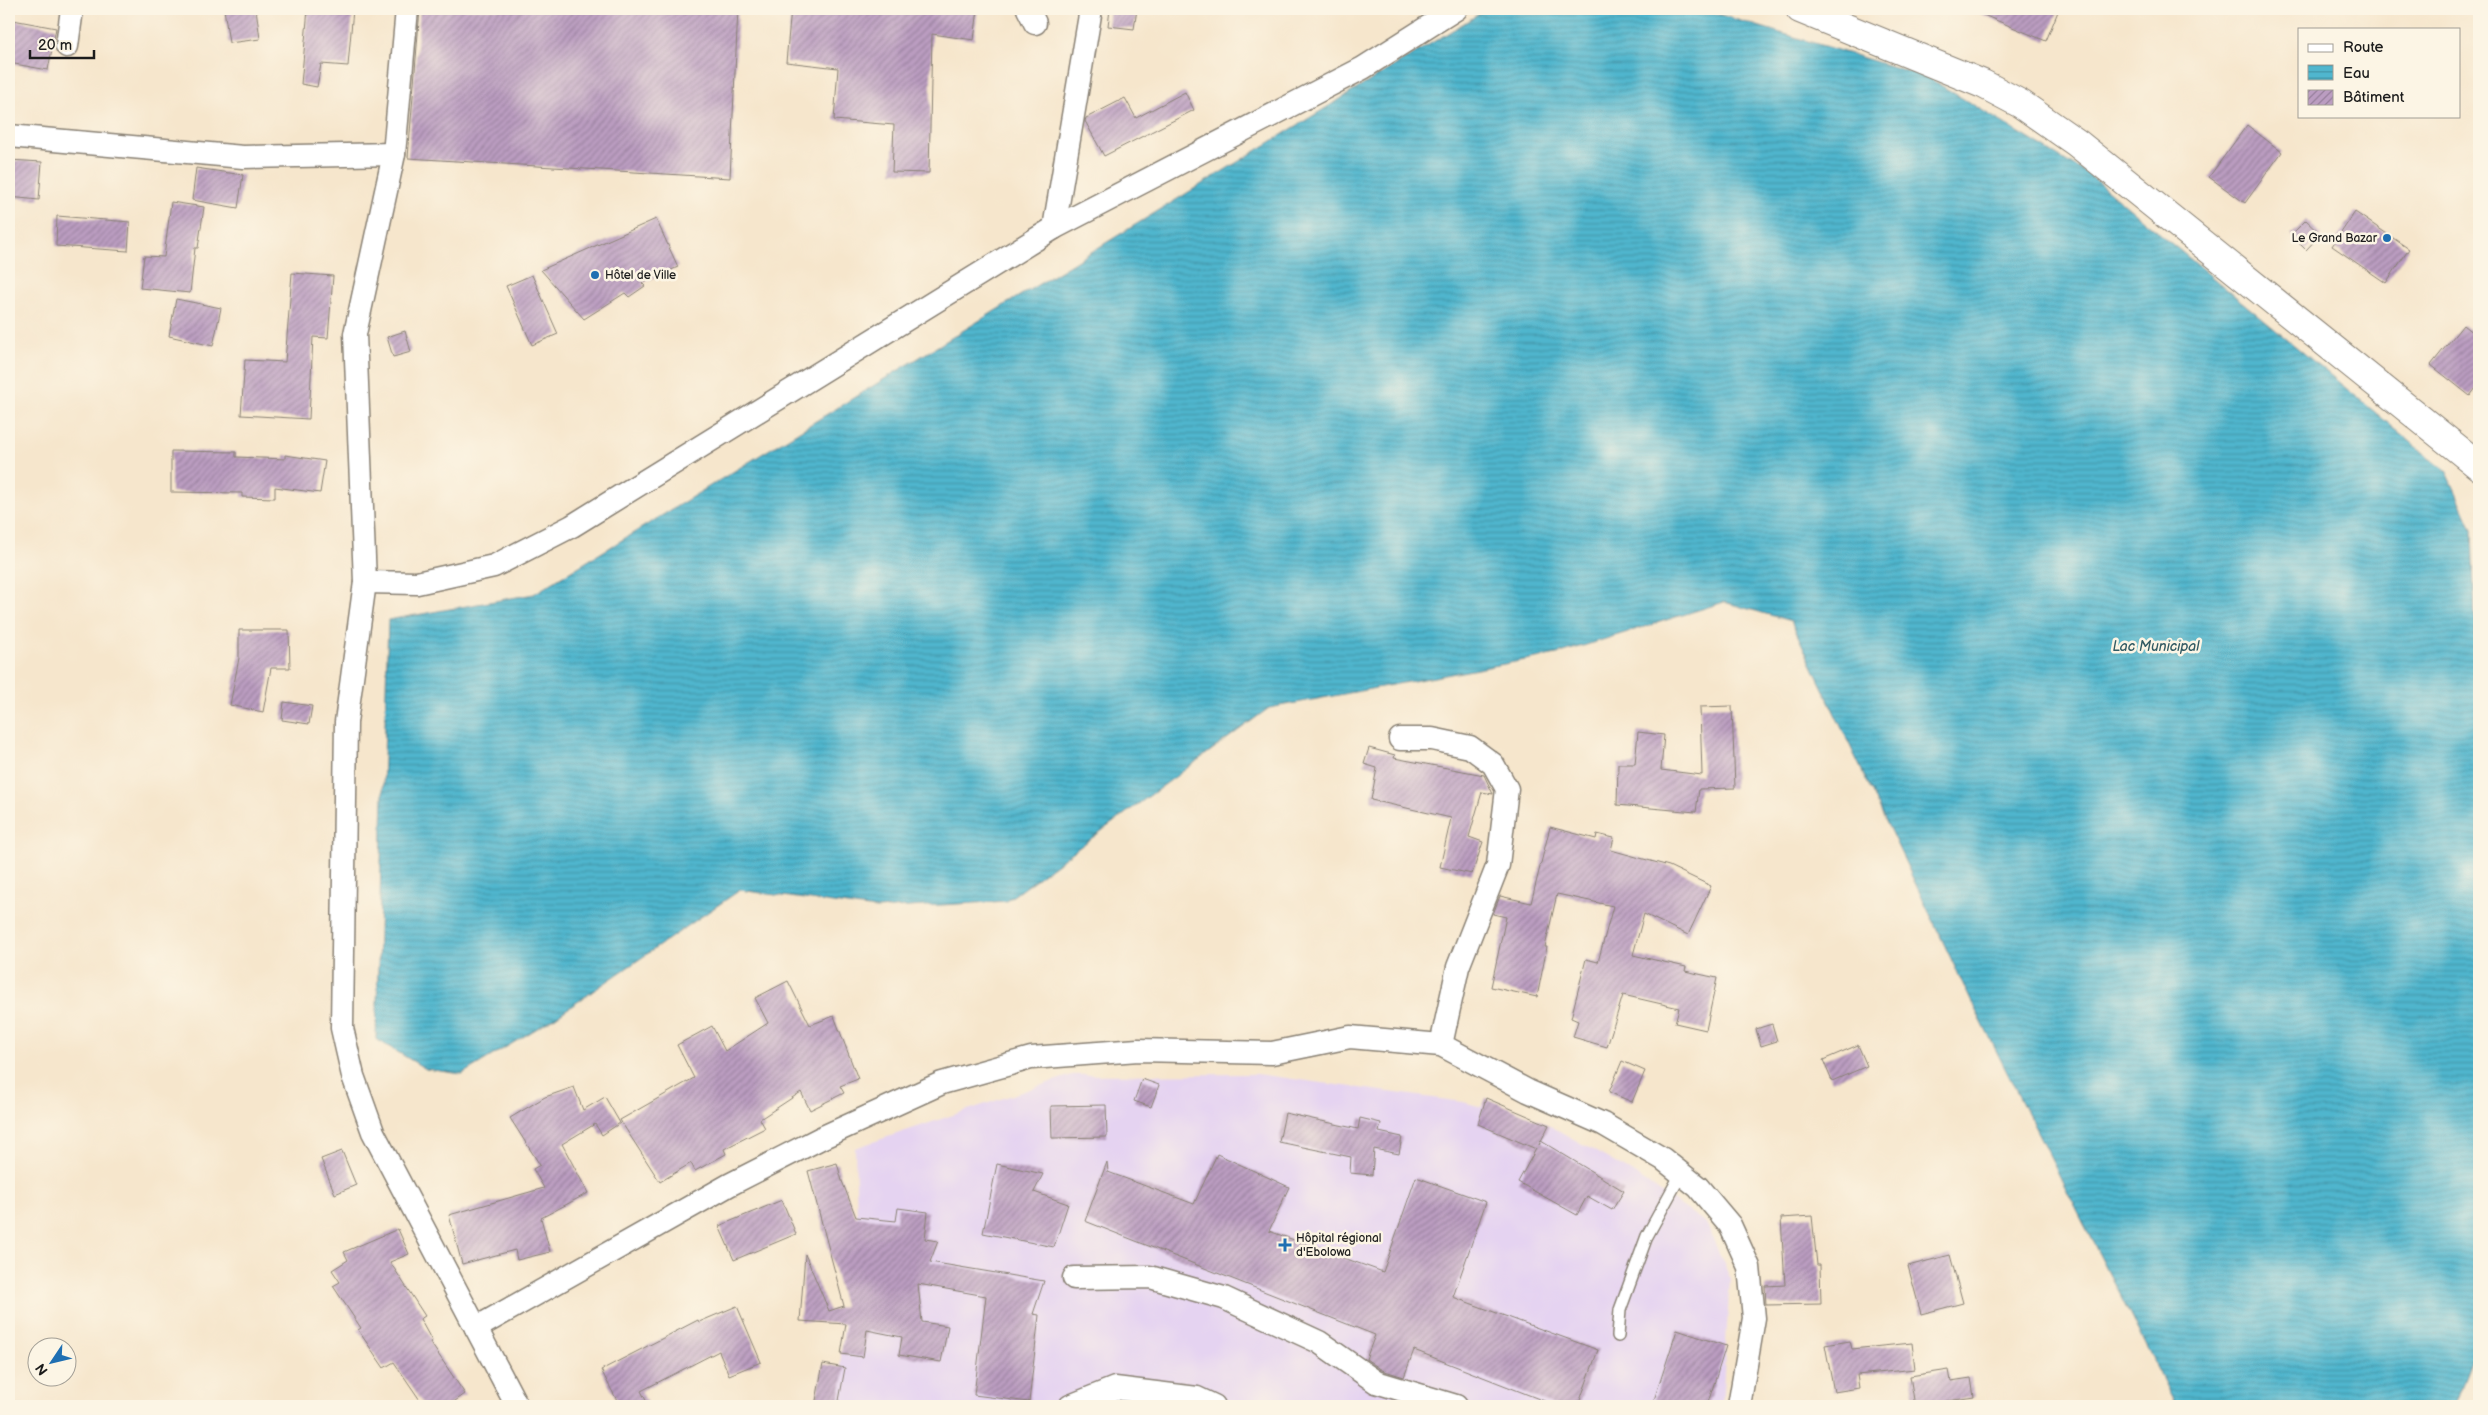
<svg xmlns="http://www.w3.org/2000/svg" width="2488" height="1415" font-family="'Balsamiq Sans',sans-serif">
	<defs>
		<pattern id="water-rules" width="6" height="5" patternUnits="userSpaceOnUse" patternTransform="scale(1.25)"><rect width="6" height="5" fill="#50b6ce"/><path d="M0 2.5h6" fill="none" stroke="#4293a6"/></pattern>
		<pattern id="building-hatch" width="6" height="6" patternUnits="userSpaceOnUse" patternTransform="scale(1.25)"><rect width="6" height="6" fill="#bb9dc1"/><path d="M-1 1l2-2M0 6l6-6M5 7l2-2" fill="none" stroke="#977f9c"/></pattern>
	</defs>
	<rect width="100%" height="100%" fill="#fcf5e5"/>
	<filter id="ink" filterUnits="userSpaceOnUse"><feTurbulence type="fractalNoise" baseFrequency=".02" numOctaves="2"/><feDisplacementMap in="SourceGraphic" scale="10" xChannelSelector="R" yChannelSelector="G"/><feConvolveMatrix kernelMatrix="1 2 1 2 8 2 1 2 1" color-interpolation-filters="sRGB"/></filter>
	<filter id="wash" filterUnits="userSpaceOnUse"><feTurbulence type="fractalNoise" baseFrequency=".0096" numOctaves="4" result="noise"/><feDisplacementMap in="SourceGraphic" scale="20" xChannelSelector="R" yChannelSelector="G"/><feGaussianBlur stdDeviation="1.12" result="paint"/><feColorMatrix in="noise" values="0 0 0 0 0 0 0 0 0 0 0 0 0 0 0 0 0 1.4 0 .05"/><feComposite in="paint" operator="in"/></filter>
	<g filter="url(#wash)">
		<rect width="100%" height="100%" fill="#f6e6cc"/>
		<polygon fill="#e5d3f1" points="1256,1074 1463,1102 1482,1107 1486,1098 1549,1125 1631,1172 1706,1223 1730,1278 1722,1406 838,1406 841,1354 857,1217 855,1148 1072,1075"/>
		<polygon fill="url(#water-rules)" stroke="#366975" points="1487,9 1701,9 1927,77 2089,175 2447,472 2472,528 2479,749 2479,1340 2454,1406 2176,1406 1972,1003 1791,621 1724,602 1557,654 1269,708 1006,901 876,909 740,890 554,1018 462,1074 426,1069 376,1039 388,620 534,594"/>
		<g id="blocks">
			<g fill="url(#building-hatch)">
				<polygon points="224,9 256,9 260,39 229,43"/>
				<polygon points="308,9 353,9 348,66 321,64 317,87 301,84"/>
				<polygon points="420,9 738,9 730,178 408,158"/>
				<polygon points="791,9 978,9 974,40 932,34 929,173 892,172 894,125 834,120 838,68 786,62"/>
				<polygon points="1110,9 1137,9 1134,29 1108,26"/>
				<polygon points="1969,9 2059,9 2046,41"/>
				<polygon points="13,20 56,28 48,70 9,63 9,43"/>
				<polygon points="1185,92 1194,110 1104,156 1085,121 1086,118 1125,98 1136,118"/>
				<polygon points="2247,125 2282,152 2245,203 2209,177"/>
				<polygon points="9,160 42,162 39,200 9,197"/>
				<polygon points="196,168 243,175 238,208 192,200"/>
				<polygon points="171,202 204,207 198,248 195,248 190,293 140,288 144,256 164,257"/>
				<polygon points="2355,212 2409,249 2386,283 2332,246"/>
				<polygon points="57,216 130,222 128,251 56,246"/>
				<polygon points="656,219 678,267 642,283 645,286 629,297 625,293 584,319 541,270"/>
				<polygon points="2306,220 2321,234 2306,250 2291,235"/>
				<polygon points="292,273 333,276 328,338 313,337 309,419 241,415 245,360 285,362"/>
				<polygon points="532,275 558,334 532,345 506,286"/>
				<polygon points="176,299 221,308 213,346 169,336"/>
				<polygon points="2463,325 2479,338 2479,384 2470,396 2431,365"/>
				<polygon points="405,331 411,352 393,357 387,337"/>
				<polygon points="171,451 236,452 236,457 285,459 285,455 325,461 320,493 275,487 275,498 242,497 242,493 171,492"/>
				<polygon points="239,630 289,630 290,668 271,668 263,712 230,705 239,658"/>
				<polygon points="284,702 312,706 309,724 282,720"/>
				<polygon points="1732,706 1735,788 1699,789 1696,812 1617,805 1618,764 1635,764 1638,732 1664,735 1661,770 1702,775 1700,707"/>
				<polygon points="1369,748 1395,755 1394,758 1484,775 1493,794 1482,792 1469,837 1483,842 1472,874 1440,867 1451,818 1371,800 1377,768 1364,764"/>
				<polygon points="1550,827 1596,839 1597,834 1614,838 1611,850 1669,866 1711,886 1688,935 1644,914 1633,955 1686,967 1685,971 1717,978 1706,1030 1675,1023 1679,1008 1623,995 1607,1047 1573,1037 1578,1021 1571,1018 1586,959 1598,962 1613,906 1557,894 1545,947 1547,947 1537,997 1491,987 1506,917 1493,914 1500,896 1531,903"/>
				<polygon points="788,981 810,1025 834,1016 858,1079 840,1086 844,1093 810,1110 801,1092 760,1119 765,1128 724,1149 726,1154 695,1171 691,1163 660,1182 620,1120 694,1078 677,1045 712,1026 725,1051 768,1023 755,998"/>
				<polygon points="1772,1024 1777,1041 1761,1046 1756,1029"/>
				<polygon points="1858,1045 1867,1066 1832,1081 1823,1060"/>
				<polygon points="1622,1061 1645,1071 1632,1102 1609,1092"/>
				<polygon points="1142,1079 1159,1085 1151,1107 1134,1101"/>
				<polygon points="574,1087 583,1110 605,1097 620,1123 602,1135 595,1124 562,1144 588,1193 541,1218 550,1252 517,1260 515,1250 462,1264 449,1215 544,1188 533,1169 540,1165 510,1118 545,1097"/>
				<polygon points="1486,1098 1549,1125 1539,1145 1541,1141 1624,1191 1612,1210 1587,1196 1577,1215 1518,1182 1536,1149 1478,1124"/>
				<polygon points="1106,1105 1107,1137 1052,1138 1051,1106"/>
				<polygon points="1285,1113 1358,1129 1360,1118 1381,1123 1379,1132 1402,1137 1399,1154 1374,1149 1372,1175 1350,1173 1351,1157 1279,1142"/>
				<polygon points="342,1151 356,1185 335,1194 321,1159"/>
				<polygon points="1217,1154 1289,1187 1269,1231 1383,1272 1416,1177 1486,1202 1453,1297 1598,1350 1578,1406 1557,1406 1414,1350 1404,1377 1382,1370 1366,1359 1375,1335 1085,1221 1107,1162 1108,1172 1194,1204"/>
				<polygon points="837,1163 842,1181 856,1217 896,1221 898,1208 928,1212 925,1239 938,1241 930,1262 1044,1281 1033,1314 1039,1315 1029,1402 974,1395 986,1296 918,1284 922,1322 948,1326 941,1362 899,1355 902,1337 867,1330 863,1357 841,1354 846,1324 800,1321 805,1254 829,1311 844,1306 808,1171"/>
				<polygon points="997,1164 1043,1174 1034,1192 1068,1204 1054,1247 983,1233"/>
				<polygon points="782,1200 796,1234 734,1260 719,1226"/>
				<polygon points="1812,1216 1817,1265 1820,1265 1821,1304 1766,1305 1765,1286 1785,1285 1781,1218"/>
				<polygon points="398,1229 409,1254 390,1262 425,1316 420,1319 432,1341 430,1342 465,1394 448,1406 424,1406 394,1362 384,1368 358,1330 361,1328 333,1286 340,1282 332,1270 348,1260 344,1252"/>
				<polygon points="1950,1255 1963,1303 1921,1314 1908,1266"/>
				<polygon points="737,1306 761,1362 729,1375 719,1351 641,1391 649,1406 620,1406 601,1370 698,1320 699,1322"/>
				<polygon points="1677,1330 1726,1346 1707,1406 1652,1406"/>
				<polygon points="1850,1341 1852,1349 1912,1343 1915,1369 1857,1375 1859,1388 1834,1392 1825,1345"/>
				<polygon points="823,1364 845,1368 838,1406 815,1406"/>
				<polygon points="1949,1370 1951,1381 1971,1378 1974,1397 1915,1406 1910,1376"/>
			</g>
		</g>
	</g>
	<g filter="url(#ink)">
		<use href="#blocks" fill-opacity="0" stroke="#898174" stroke-width="1"/>
		<g fill="none" stroke-linecap="round" stroke-linejoin="round">
			<g stroke="#898174" stroke-width="14">
				<polyline id="service" points="1618,1336 1620,1310 1647,1236 1681,1174"/>
			</g>
			<g stroke="#898174" stroke-width="25">
				<g id="minor">
					<polyline points="407,9 394,154 355,334 365,582 346,722 342,1028 353,1076 373,1132 517,1406"/>
					<polyline points="1028,9 1035,23"/>
					<polyline points="67,46 72,9"/>
					<polyline points="9,136 243,157 394,154"/>
					<polyline points="1054,228 1091,9"/>
					<polyline points="365,582 417,583 494,566 572,526 1054,228 1363,68 1456,9"/>
					<polyline points="1400,739 1432,739 1470,747 1493,764 1507,789 1498,865 1458,967 1441,1045"/>
					<polyline points="1074,1278 1150,1277 1224,1298 1319,1342 1376,1382 1456,1406"/>
					<polyline points="476,1328 729,1185 821,1138 942,1083 1031,1058 1138,1050 1272,1053 1350,1037 1441,1045 1528,1091 1603,1124 1663,1159 1698,1187 1730,1225 1749,1267 1754,1318 1739,1406"/>
					<polyline points="1070,1406 1115,1388 1197,1398 1214,1406"/>
				</g>
			</g>
			<g stroke="#898174" stroke-width="30">
				<polyline id="tertiary" points="1800,9 1983,84 2021,104 2077,143 2479,466"/>
			</g>
			<use href="#service" stroke="#fff" stroke-width="11"/>
			<use href="#minor" stroke="#fff" stroke-width="22"/>
			<use href="#tertiary" stroke="#fff" stroke-width="28"/>
		</g>
	</g>
	<g fill="#1f6fb2" stroke="#fcf5e5" stroke-width="2">
		<circle cx="2387" cy="238" r="5"/>
		<circle cx="595" cy="275" r="5"/>
		<path d="M1282.5 1237.5h5v5h5v5h-5v5h-5v-5h-5v-5h5z"/>
	</g>
	<g text-anchor="middle" stroke-width="5" stroke-linejoin="round" paint-order="stroke">
		<g font-size="12" fill="#1c1c1c" stroke="#fcf5e5" text-anchor="start">
			<text x="2377" y="242" text-anchor="end">Le Grand Bazar</text>
			<text x="605" y="279">Hôtel de Ville</text>
			<text x="1296" y="1242">Hôpital régional<tspan x="1296" dy="14">d'Ebolowa</tspan></text>
		</g>
		<g font-size="14" font-style="italic" fill="#315a63" stroke="#fcf5e5">
			<text x="2156" y="651">Lac Municipal</text>
		</g>
	</g>
	<rect width="2488" height="1415" fill="none" stroke="#fcf5e5" stroke-width="30"/>
	<rect x="2298" y="28" width="162" height="90" fill="#fcf5e5" stroke="#a29e95"/>
	<rect x="2308" y="44" width="25" height="8" fill="#ffffff" stroke="#a29e95"/>
	<text x="2343" y="52" font-size="15" fill="#1c1c1c">Route</text>
	<rect x="2308" y="65" width="25" height="15" fill="url(#water-rules)" stroke="#a29e95"/>
	<text x="2343" y="78" font-size="15" fill="#1c1c1c">Eau</text>
	<rect x="2308" y="90" width="25" height="15" fill="url(#building-hatch)" stroke="#a29e95"/>
	<text x="2343" y="102" font-size="15" fill="#1c1c1c">Bâtiment</text>
	<g transform="translate(52 1362) rotate(235)"><circle r="24" fill="#fcf5e5" stroke="#a29e95"/>
	<path d="M0-4L9 19L0 12L-9 19Z" fill="#1f6fb2"/>
	<text y="-8" font-size="14" font-weight="bold" text-anchor="middle" fill="#1c1c1c">N</text>
	</g>
	<path d="M30 50v8h64v-8" fill="none" stroke="#1c1c1c" stroke-width="2.5"/>
	<text x="38" y="50" font-size="15" fill="#1c1c1c" stroke="#fcf5e5" stroke-width="4" paint-order="stroke">20 m</text>
</svg>
